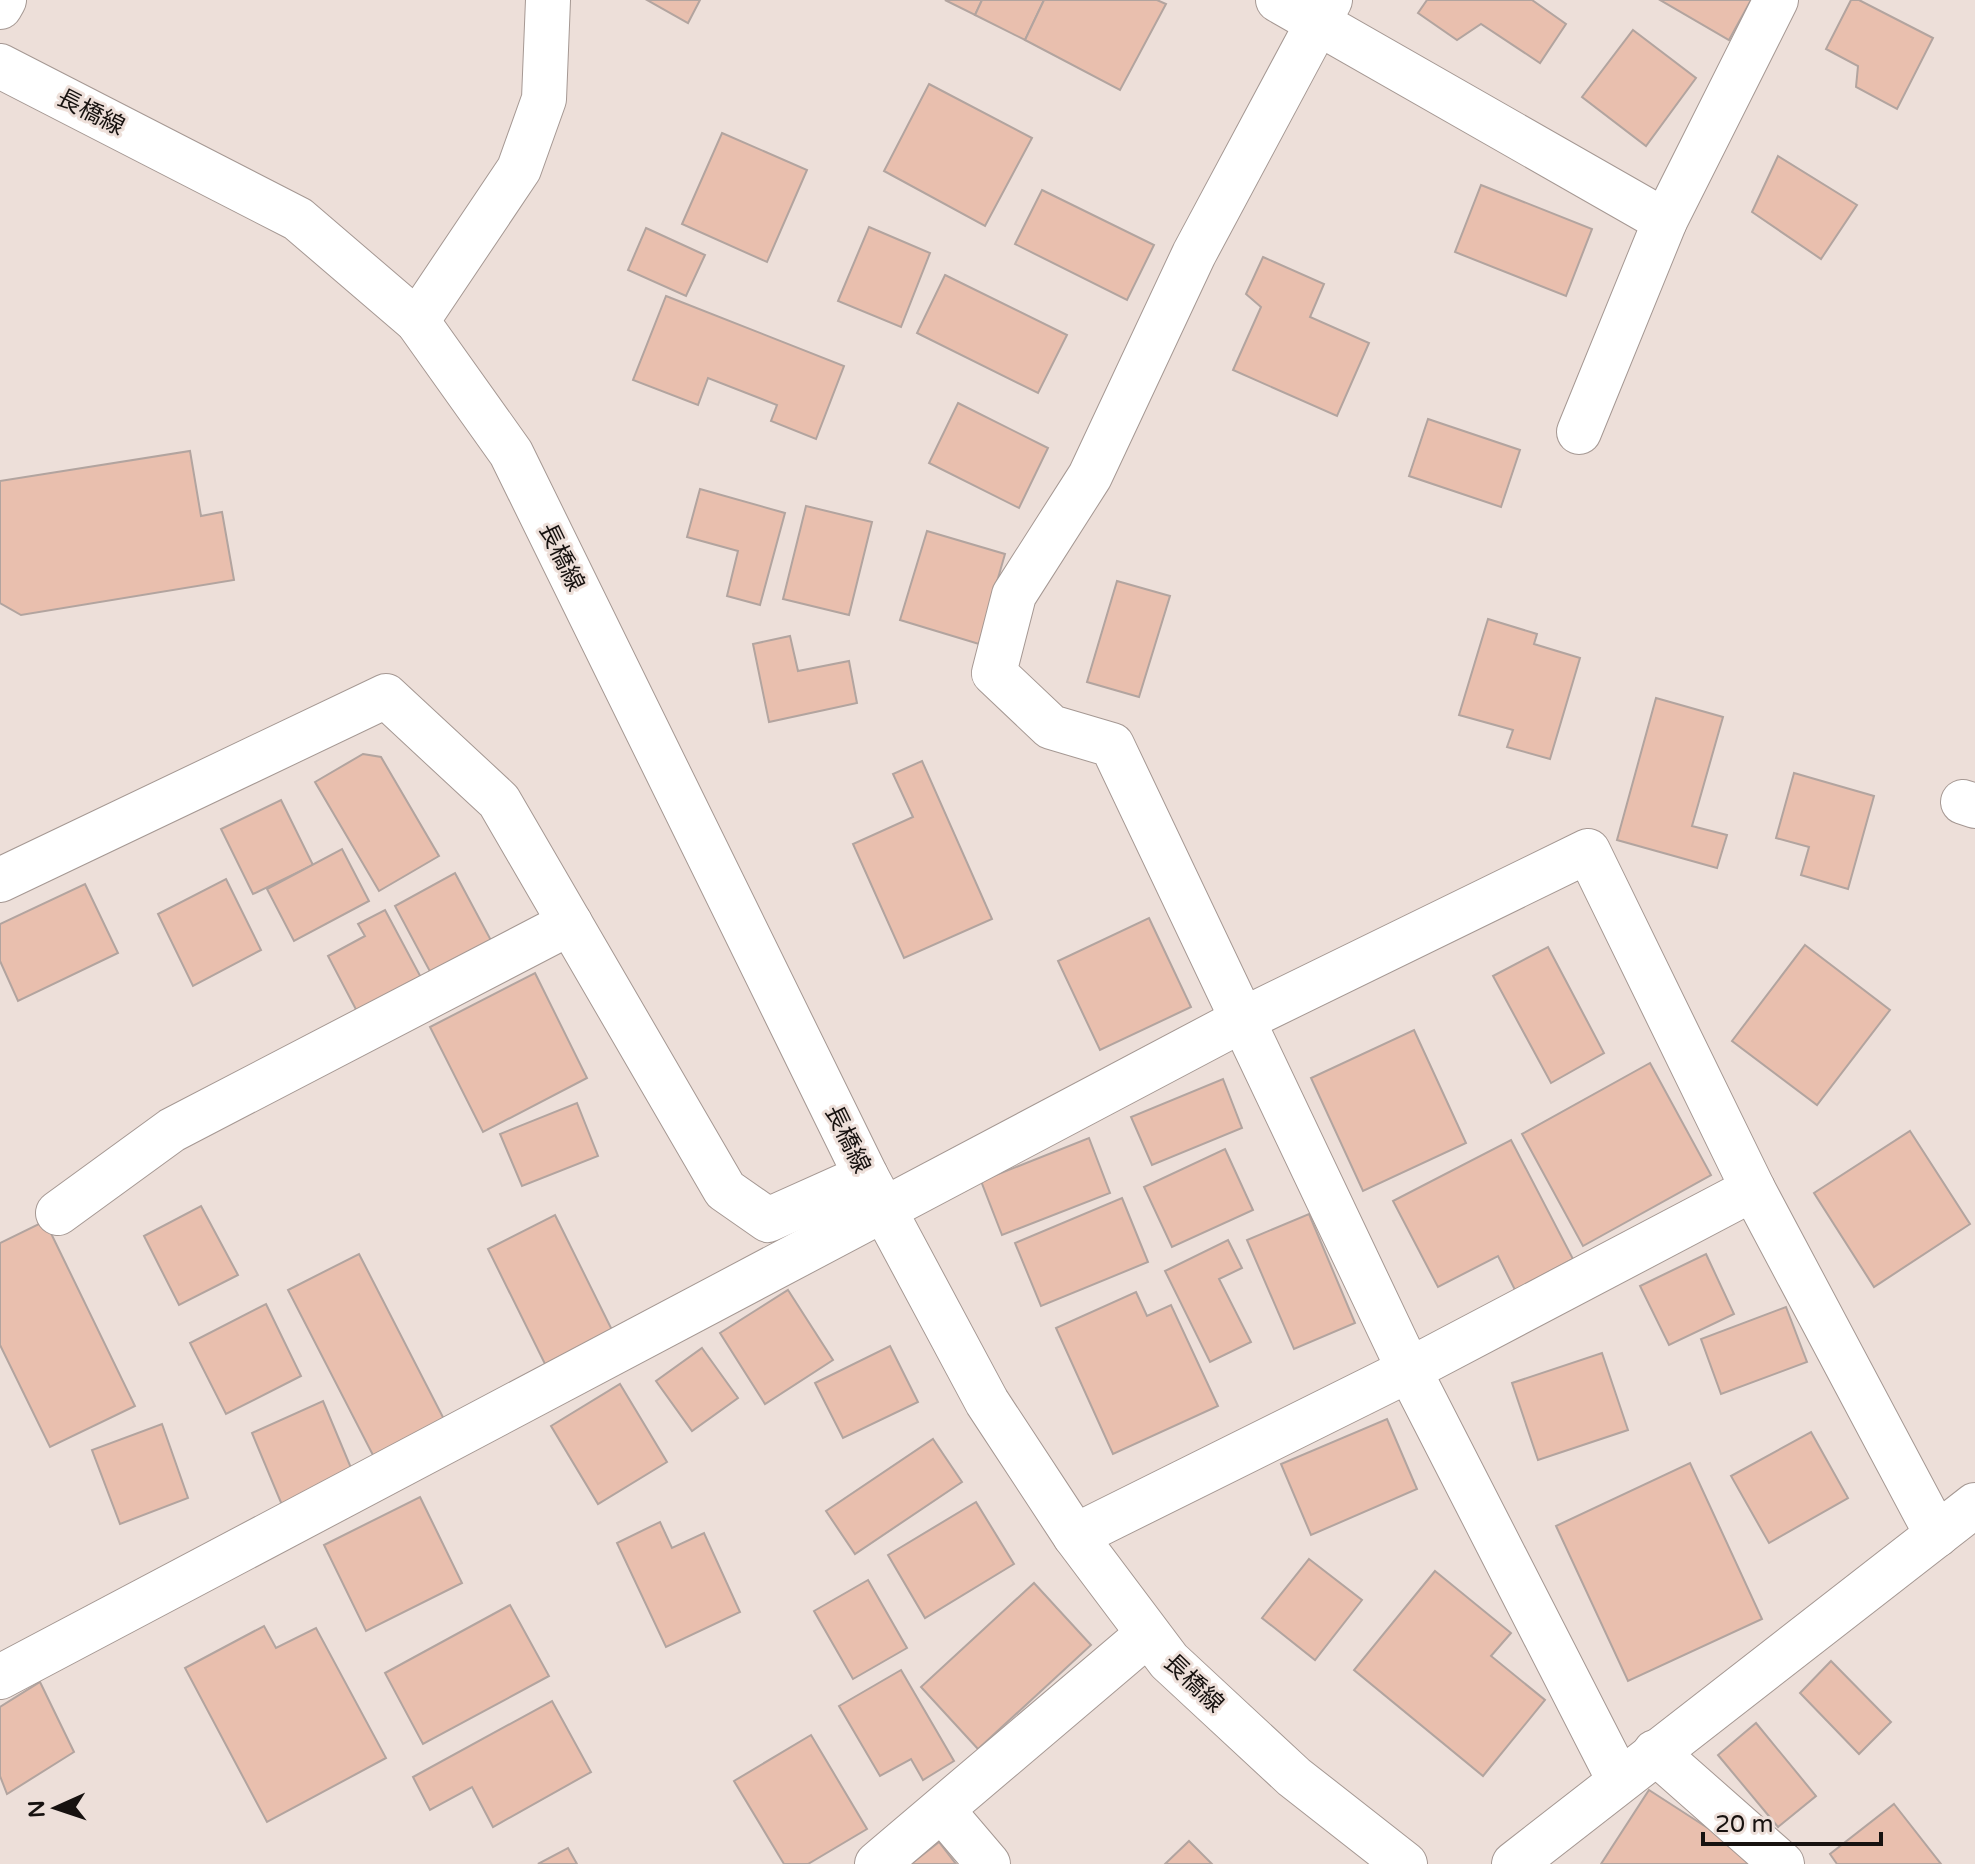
<svg xmlns="http://www.w3.org/2000/svg" width="1975" height="1864" font-family="'Varela Round','Noto Sans JP',sans-serif">
	<rect width="100%" height="100%" fill="#eddfd9"/>
	<g fill="#e9bfae" stroke="#b2a49f" stroke-width="2">
		<polygon points="647,0 700,0 688,23"/>
		<polygon points="945,0 982,0 975,15"/>
		<polygon points="982,0 1044,0 1025,40 975,15"/>
		<polygon points="1044,0 1157,0 1166,4 1120,90 1025,40"/>
		<polygon points="1427,0 1532,0 1566,24 1540,63 1481,24 1457,40 1418,13"/>
		<polygon points="1660,0 1751,0 1729,40"/>
		<polygon points="1851,0 1859,0 1933,38 1897,109 1856,87 1858,66 1826,49"/>
		<polygon points="1633,30 1696,78 1646,146 1582,97"/>
		<polygon points="929,84 1032,138 985,226 884,171"/>
		<polygon points="722,133 807,170 767,262 682,224"/>
		<polygon points="1778,156 1857,205 1821,259 1752,212"/>
		<polygon points="1481,185 1592,229 1566,296 1455,252"/>
		<polygon points="1042,190 1154,245 1127,300 1015,244"/>
		<polygon points="869,227 930,253 901,327 838,301"/>
		<polygon points="646,228 705,255 686,296 628,270"/>
		<polygon points="1263,257 1324,284 1310,317 1369,343 1337,416 1233,370 1261,307 1246,294"/>
		<polygon points="945,275 1067,335 1038,393 917,333"/>
		<polygon points="666,296 844,366 816,439 771,421 777,405 708,378 698,405 633,380"/>
		<polygon points="958,403 1048,448 1019,508 929,463"/>
		<polygon points="1428,419 1520,450 1501,507 1409,476"/>
		<polygon points="190,451 201,516 222,512 234,580 21,615 0,603 0,481"/>
		<polygon points="700,489 785,513 760,605 727,596 738,551 687,537"/>
		<polygon points="806,506 872,522 849,615 783,599"/>
		<polygon points="927,531 1005,554 979,644 900,620"/>
		<polygon points="1117,581 1170,596 1139,697 1087,682"/>
		<polygon points="1488,619 1537,634 1534,644 1580,658 1550,759 1507,747 1513,730 1459,715"/>
		<polygon points="790,636 798,671 849,661 857,703 769,722 753,644"/>
		<polygon points="1656,698 1723,717 1692,826 1727,835 1717,868 1617,840"/>
		<polygon points="363,754 381,757 439,856 379,891 315,782"/>
		<polygon points="922,761 992,919 904,958 853,844 913,817 893,774"/>
		<polygon points="1794,773 1874,796 1848,889 1801,875 1809,847 1776,838"/>
		<polygon points="281,800 313,865 253,894 221,829"/>
		<polygon points="342,849 369,901 294,941 267,889"/>
		<polygon points="455,873 494,946 434,979 395,906"/>
		<polygon points="226,879 261,950 193,986 158,914"/>
		<polygon points="85,884 118,953 18,1001 0,961 0,924"/>
		<polygon points="385,910 425,985 361,1019 328,956 365,936 358,924"/>
		<polygon points="1149,918 1191,1007 1100,1050 1058,961"/>
		<polygon points="1805,945 1890,1010 1817,1105 1732,1041"/>
		<polygon points="1548,947 1604,1053 1551,1083 1493,976"/>
		<polygon points="535,973 587,1078 483,1132 430,1027"/>
		<polygon points="1414,1030 1466,1143 1363,1191 1311,1078"/>
		<polygon points="1650,1063 1711,1175 1583,1246 1522,1134"/>
		<polygon points="1223,1079 1242,1128 1152,1165 1131,1117"/>
		<polygon points="577,1103 598,1156 522,1186 500,1134"/>
		<polygon points="1910,1131 1970,1224 1874,1287 1814,1193"/>
		<polygon points="1089,1138 1110,1193 1002,1235 981,1181"/>
		<polygon points="1511,1140 1573,1259 1515,1290 1498,1256 1438,1287 1393,1201"/>
		<polygon points="1225,1149 1253,1210 1172,1247 1144,1187"/>
		<polygon points="1122,1198 1148,1262 1041,1306 1015,1243"/>
		<polygon points="201,1206 238,1275 179,1305 144,1236"/>
		<polygon points="1309,1214 1355,1323 1294,1349 1247,1240"/>
		<polygon points="555,1215 613,1332 546,1366 488,1249"/>
		<polygon points="45,1221 135,1406 50,1447 0,1345 0,1243"/>
		<polygon points="1228,1240 1242,1268 1219,1279 1251,1342 1210,1362 1165,1271"/>
		<polygon points="359,1254 447,1425 376,1461 288,1290"/>
		<polygon points="1706,1254 1734,1314 1669,1345 1640,1286"/>
		<polygon points="788,1290 833,1360 765,1404 720,1333"/>
		<polygon points="1136,1292 1147,1316 1171,1305 1218,1406 1113,1454 1056,1328"/>
		<polygon points="266,1304 301,1376 226,1414 190,1343"/>
		<polygon points="1786,1307 1807,1362 1721,1394 1701,1339"/>
		<polygon points="890,1346 918,1402 843,1438 815,1383"/>
		<polygon points="702,1348 738,1398 692,1431 656,1381"/>
		<polygon points="1602,1353 1628,1430 1538,1460 1512,1383"/>
		<polygon points="620,1384 667,1462 598,1504 551,1426"/>
		<polygon points="323,1401 354,1475 282,1505 252,1433"/>
		<polygon points="1387,1419 1417,1489 1311,1535 1281,1464"/>
		<polygon points="162,1424 188,1498 120,1524 92,1450"/>
		<polygon points="1811,1432 1848,1498 1769,1543 1731,1476"/>
		<polygon points="933,1439 962,1482 855,1554 826,1511"/>
		<polygon points="1690,1463 1762,1619 1628,1681 1556,1526"/>
		<polygon points="420,1497 462,1583 366,1631 324,1545"/>
		<polygon points="976,1502 1014,1564 925,1618 888,1555"/>
		<polygon points="660,1522 672,1548 704,1533 740,1612 666,1647 617,1543"/>
		<polygon points="1309,1559 1362,1600 1315,1660 1262,1618"/>
		<polygon points="1435,1571 1511,1633 1491,1656 1545,1700 1483,1776 1354,1670"/>
		<polygon points="868,1580 907,1648 853,1679 814,1611"/>
		<polygon points="1034,1583 1091,1645 978,1749 921,1687"/>
		<polygon points="510,1605 549,1676 423,1744 385,1673"/>
		<polygon points="264,1626 276,1648 316,1628 386,1758 267,1822 185,1668"/>
		<polygon points="1831,1661 1891,1722 1859,1754 1800,1693"/>
		<polygon points="901,1670 954,1761 923,1780 911,1759 880,1776 839,1706"/>
		<polygon points="40,1682 74,1752 7,1794 0,1776 0,1707"/>
		<polygon points="552,1701 591,1772 493,1827 472,1787 430,1810 413,1777"/>
		<polygon points="1756,1723 1816,1796 1778,1827 1718,1755"/>
		<polygon points="811,1735 867,1829 808,1864 784,1864 734,1781"/>
		<polygon points="1649,1790 1751,1856 1746,1864 1601,1864"/>
		<polygon points="1894,1804 1941,1864 1837,1864 1830,1854"/>
		<polygon points="1189,1841 1212,1864 1165,1864"/>
		<polygon points="939,1842 956,1864 911,1864"/>
		<polygon points="568,1848 577,1864 538,1864"/>
	</g>
	<g fill="none" stroke-linecap="round" stroke-linejoin="round">
		<g stroke="#a59893" stroke-width="46">
			<g id="street">
				<polyline points="1278,0 1665,221"/>
				<polyline points="1330,0 1194,254 1090,476 1014,595 994,673 1051,727 1112,745 1409,1370 1619,1780"/>
				<polyline points="417,321 519,169 544,99 548,0"/>
				<polyline points="1579,432 1665,221 1776,0"/>
				<polyline points="1963,802 1975,806"/>
				<polyline points="0,880 386,696 499,801 725,1190 768,1220 866,1176"/>
				<polyline points="58,1213 172,1130 570,923"/>
				<polyline points="1075,1536 1409,1370 1753,1189"/>
				<polyline points="0,1677 1244,1019 1588,851 1753,1189 1937,1535"/>
				<polyline points="1655,1752 1782,1864"/>
				<polyline points="942,1810 988,1864"/>
				<polyline points="877,1864 1148,1634"/>
				<polyline points="1514,1864 1975,1505"/>
			</g>
		</g>
		<g stroke="#a59893" stroke-width="46">
			<g id="secondary">
				<polyline points="0,7 4,0"/>
				<polyline points="0,66 298,219 417,321 511,453 866,1176 987,1402 1075,1536 1169,1661 1294,1777 1405,1864"/>
			</g>
		</g>
		<use href="#street" stroke="#fff" stroke-width="44"/>
		<use href="#secondary" stroke="#fff" stroke-width="44"/>
	</g>
	<g text-anchor="middle" stroke-width="6" stroke-linejoin="round" paint-order="stroke">
		<g font-size="24" fill="#171210" stroke="#eddfd9">
			<text transform="translate(91 112) rotate(27)" y="8">長橋線</text>
			<text transform="translate(562 557) rotate(64)" y="8">長橋線</text>
			<text transform="translate(848 1139) rotate(64)" y="8">長橋線</text>
			<text transform="translate(1194 1683) rotate(44)" y="8">長橋線</text>
		</g>
	</g>
	<g transform="translate(56 1808) rotate(267)" stroke="#eddfd9" stroke-width="6" paint-order="stroke">
	<path d="M0-6L14 30L0 20L-14 30Z" fill="#171210"/>
	<text y="-12" font-size="22" font-weight="bold" text-anchor="middle" fill="#171210">N</text>
	</g>
	<path d="M1703 1832v12h178v-12" fill="none" stroke="#171210" stroke-width="4"/>
	<text x="1715" y="1832" font-size="24" fill="#171210" stroke="#eddfd9" stroke-width="6" paint-order="stroke">20 m</text>
</svg>
